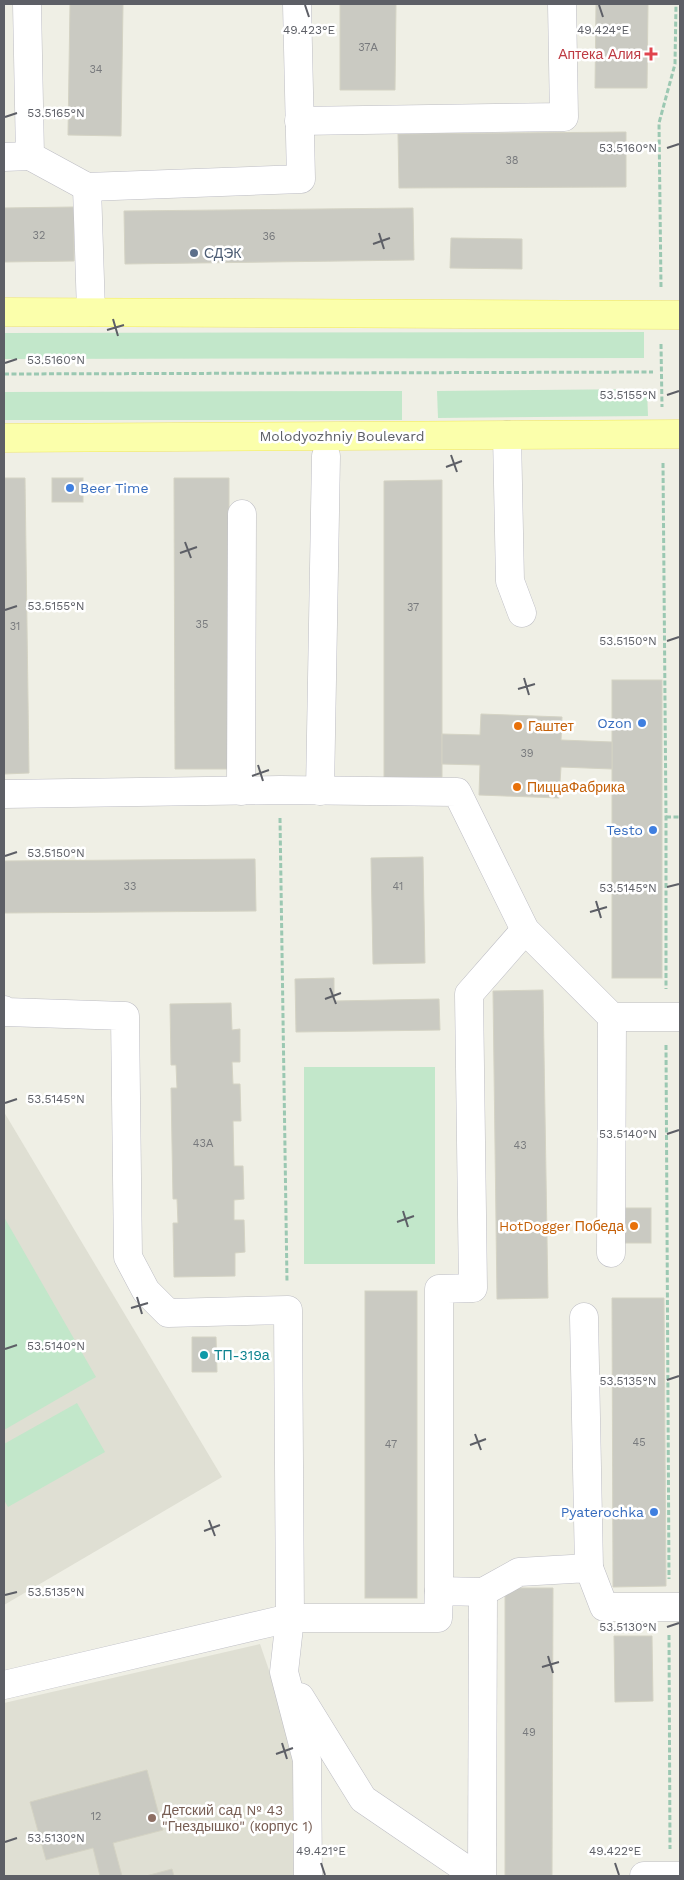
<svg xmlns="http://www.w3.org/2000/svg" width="684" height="1880" font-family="'Work Sans',sans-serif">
	<rect width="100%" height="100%" fill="#efefe5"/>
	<g fill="#dfdfd3">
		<polygon points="4,1112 222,1477 4,1605"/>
		<polygon points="260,1644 300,1760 300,1876 4,1876 4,1703"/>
	</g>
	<g fill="#c2e7ca">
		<polygon points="644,332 644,358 4,359 4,333"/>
		<polygon points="647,389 648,416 438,418 437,391"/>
		<polygon points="402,391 402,420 4,420 4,392"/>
		<rect x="304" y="1067" width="131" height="197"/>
		<polygon points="4,1217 96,1377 4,1430"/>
		<polygon points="77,1403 105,1452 8,1507 4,1500 4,1444"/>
	</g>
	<g fill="#cacac2" stroke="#d4d3c4">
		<polygon points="70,4 123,4 121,136 68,135"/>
		<polygon points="340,4 396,4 395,90 340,90"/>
		<polygon points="596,4 648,4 647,88 595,88"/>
		<polygon points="626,132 626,187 399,188 398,134"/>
		<polygon points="74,207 74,261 4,262 4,208"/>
		<polygon points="413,208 414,260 125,264 124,211"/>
		<polygon points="451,238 522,239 522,269 450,268"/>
		<polygon points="4,478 25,478 29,773 4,774"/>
		<rect x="52" y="478" width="31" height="24"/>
		<polygon points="174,478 229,478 229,769 175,769"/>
		<polygon points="442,480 442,777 384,778 384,481"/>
		<rect x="612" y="680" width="50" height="298"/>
		<polygon points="481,714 562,717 561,740 612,742 612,769 561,767 559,798 479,795 480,765 442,764 442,734 480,735"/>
		<polygon points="423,857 425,963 373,964 371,858"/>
		<polygon points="255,859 256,911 4,913 4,861"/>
		<polygon points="334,978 334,1001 439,999 440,1030 296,1032 295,979"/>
		<polygon points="543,990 548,1298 497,1299 493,991"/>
		<polygon points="231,1003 232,1030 240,1029 240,1062 232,1062 233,1084 240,1084 241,1121 233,1121 234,1166 243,1166 244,1199 234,1200 234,1220 244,1220 245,1252 235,1253 235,1276 174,1277 173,1223 178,1223 177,1199 173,1199 171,1088 177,1088 176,1065 171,1065 170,1004"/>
		<rect x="617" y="1208" width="34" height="35"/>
		<rect x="365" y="1291" width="52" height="307"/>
		<polygon points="612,1298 664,1298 666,1586 613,1587"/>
		<polygon points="192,1337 216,1337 217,1372 192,1372"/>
		<polygon points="505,1588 553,1588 552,1876 505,1876"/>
		<polygon points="614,1636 652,1636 653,1701 615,1702"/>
		<polygon points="147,1770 163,1830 113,1843 122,1876 100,1876 93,1848 46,1860 30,1802"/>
		<polygon points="172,1869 174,1876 146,1876"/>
	</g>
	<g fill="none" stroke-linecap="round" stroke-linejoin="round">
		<g stroke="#bdbdc4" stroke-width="29">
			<g id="minor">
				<polyline points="27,4 30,156 87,187 301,179 297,4"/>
				<polyline points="299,121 564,117 562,4"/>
				<polyline points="4,157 30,156"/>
				<polyline points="87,187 91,312"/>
				<polyline points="507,435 510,581 522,613"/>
				<polyline points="241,791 242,514"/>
				<polyline points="320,791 326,456"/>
				<polyline points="4,794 280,790 457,792 525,930 612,1017 680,1017"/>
				<polyline points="4,1010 6,1012 125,1016 128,1257 146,1291 168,1313 288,1310 290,1618 284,1672 307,1760 308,1876"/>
				<polyline points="611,1253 612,1017"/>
				<polyline points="584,1317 589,1568"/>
				<polyline points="439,1591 439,1289 473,1288 469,994 525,930"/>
				<polyline points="4,1685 290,1618 438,1618 439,1591 483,1592 519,1572 589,1568 604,1607 680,1607"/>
				<polyline points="300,1697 363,1799 476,1876"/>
				<polyline points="482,1876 483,1592"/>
				<polyline points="644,1876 680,1876"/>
			</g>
		</g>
		<g stroke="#f2e85c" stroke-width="29">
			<g id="major">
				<polyline points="4,312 680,315"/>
				<polyline points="4,438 680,434"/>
			</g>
		</g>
		<g stroke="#9bc8b2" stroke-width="3" stroke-dasharray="5 2.5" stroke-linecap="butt">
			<polyline points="661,287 659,123 675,64 676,4"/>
			<polyline points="661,344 662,407"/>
			<polyline points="4,374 653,372"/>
			<polyline points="663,463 666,817 666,989"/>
			<polyline points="666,817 680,817"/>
			<polyline points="280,818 287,1282"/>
			<polyline points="666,1045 669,1579"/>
			<polyline points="669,1635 670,1849"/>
		</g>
		<use href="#minor" stroke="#fff" stroke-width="28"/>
		<use href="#major" stroke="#fbffab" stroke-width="28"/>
	</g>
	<path fill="none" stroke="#5d5f66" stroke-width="2" d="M305,5L309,17M599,5L603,17M5,117L17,113M667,148L679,144M379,233L384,249M373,244L390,238M113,319L118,336M107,330L124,325M5,363L17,359M667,395L679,391M451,455L457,472M446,467L462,461M185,542L191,558M180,553L197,547M5,610L17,606M667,641L679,637M524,678L529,695M518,689L535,684M258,765L263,781M252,776L269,770M5,856L17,852M667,887L679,884M596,901L601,918M590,912L607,907M330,988L336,1004M325,999L341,993M5,1103L17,1099M667,1134L679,1130M403,1211L408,1227M397,1222L414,1216M137,1297L142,1314M131,1308L148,1303M5,1349L17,1345M667,1380L679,1376M475,1434L481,1450M470,1445L486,1439M209,1520L215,1536M204,1531L220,1525M5,1595L17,1592M667,1627L679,1623M548,1656L553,1673M542,1667L559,1662M282,1743L287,1759M276,1754L293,1748M5,1842L17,1838M321,1863L325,1875M615,1863L619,1875"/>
	<path fill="#e0444e" stroke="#fff" stroke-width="2" d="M648.5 46.5h5v5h5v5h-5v5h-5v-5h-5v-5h5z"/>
	<circle fill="#5c6f8a" stroke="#fff" stroke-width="2" cx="194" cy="253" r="5"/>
	<g fill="#3f7fe0" stroke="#fff" stroke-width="2">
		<circle cx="70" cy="488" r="5"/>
		<circle cx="642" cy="723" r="5"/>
		<circle cx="653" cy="830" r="5"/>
		<circle cx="654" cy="1512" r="5"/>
	</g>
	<g fill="#e8710a" stroke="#fff" stroke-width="2">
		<circle cx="518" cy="726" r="5"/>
		<circle cx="517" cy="787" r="5"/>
		<circle cx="634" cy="1226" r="5"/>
	</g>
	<circle fill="#0f9aa8" stroke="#fff" stroke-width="2" cx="204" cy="1355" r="5"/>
	<circle fill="#8d6e63" stroke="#fff" stroke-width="2" cx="152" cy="1818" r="5"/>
	<g text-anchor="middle" stroke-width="5" stroke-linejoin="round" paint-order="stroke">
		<g font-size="11" fill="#787a7d">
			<text x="368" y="51">37А</text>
			<text x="96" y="73">34</text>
			<text x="512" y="164">38</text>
			<text x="39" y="239">32</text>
			<text x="269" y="240">36</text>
			<text x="413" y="611">37</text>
			<text x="202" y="628">35</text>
			<text x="15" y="630">31</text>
			<text x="527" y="757">39</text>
			<text x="130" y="890">33</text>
			<text x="398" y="890">41</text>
			<text x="203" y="1147">43А</text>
			<text x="520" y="1149">43</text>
			<text x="639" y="1446">45</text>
			<text x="391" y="1448">47</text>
			<text x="529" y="1736">49</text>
			<text x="96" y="1820">12</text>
		</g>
		<g font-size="14" fill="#be3a42" stroke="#fff" text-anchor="end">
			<text x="641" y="59">Аптека Алия</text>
		</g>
		<g font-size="14" fill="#4e5e75" stroke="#fff" text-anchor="start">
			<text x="204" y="258">СДЭК</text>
		</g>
		<g font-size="14" fill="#5d5f66" stroke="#fff">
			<text x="342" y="441">Molodyozhniy Boulevard</text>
		</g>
		<g font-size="14" fill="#366cbe" stroke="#fff" text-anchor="end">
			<text x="80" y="493" text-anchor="start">Beer Time</text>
			<text x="632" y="728">Ozon</text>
			<text x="643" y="835">Testo</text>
			<text x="644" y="1517">Pyaterochka</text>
		</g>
		<g font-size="14" fill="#c56008" stroke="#fff" text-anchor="start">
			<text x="528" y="731">Гаштет</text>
			<text x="527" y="792">ПиццаФабрика</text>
			<text x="624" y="1231" text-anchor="end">HotDogger Победа</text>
		</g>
		<g font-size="14" fill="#0d838f" stroke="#fff" text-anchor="start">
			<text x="214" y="1360">ТП-319а</text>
		</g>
		<g font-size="14" fill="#785e54" stroke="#fff" text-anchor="start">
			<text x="162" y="1815">Детский сад № 43<tspan x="162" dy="16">"Гнездышко" (корпус 1)</tspan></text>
		</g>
	</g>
	<g font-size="12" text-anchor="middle" fill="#5d5f66" stroke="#fff" stroke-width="5" stroke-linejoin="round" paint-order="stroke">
		<text x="309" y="34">49.423°E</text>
		<text x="603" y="34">49.424°E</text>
		<text x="56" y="117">53.5165°N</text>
		<text x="628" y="152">53.5160°N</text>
		<text x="56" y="364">53.5160°N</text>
		<text x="628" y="399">53.5155°N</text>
		<text x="56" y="610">53.5155°N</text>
		<text x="628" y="645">53.5150°N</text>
		<text x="56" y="857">53.5150°N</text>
		<text x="628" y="892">53.5145°N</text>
		<text x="56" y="1103">53.5145°N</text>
		<text x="628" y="1138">53.5140°N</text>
		<text x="56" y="1350">53.5140°N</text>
		<text x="628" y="1385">53.5135°N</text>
		<text x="56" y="1596">53.5135°N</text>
		<text x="628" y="1631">53.5130°N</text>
		<text x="56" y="1842">53.5130°N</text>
		<text x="321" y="1855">49.421°E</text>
		<text x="615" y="1855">49.422°E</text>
	</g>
	<rect width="684" height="1880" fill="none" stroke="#5d5f66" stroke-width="10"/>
</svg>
